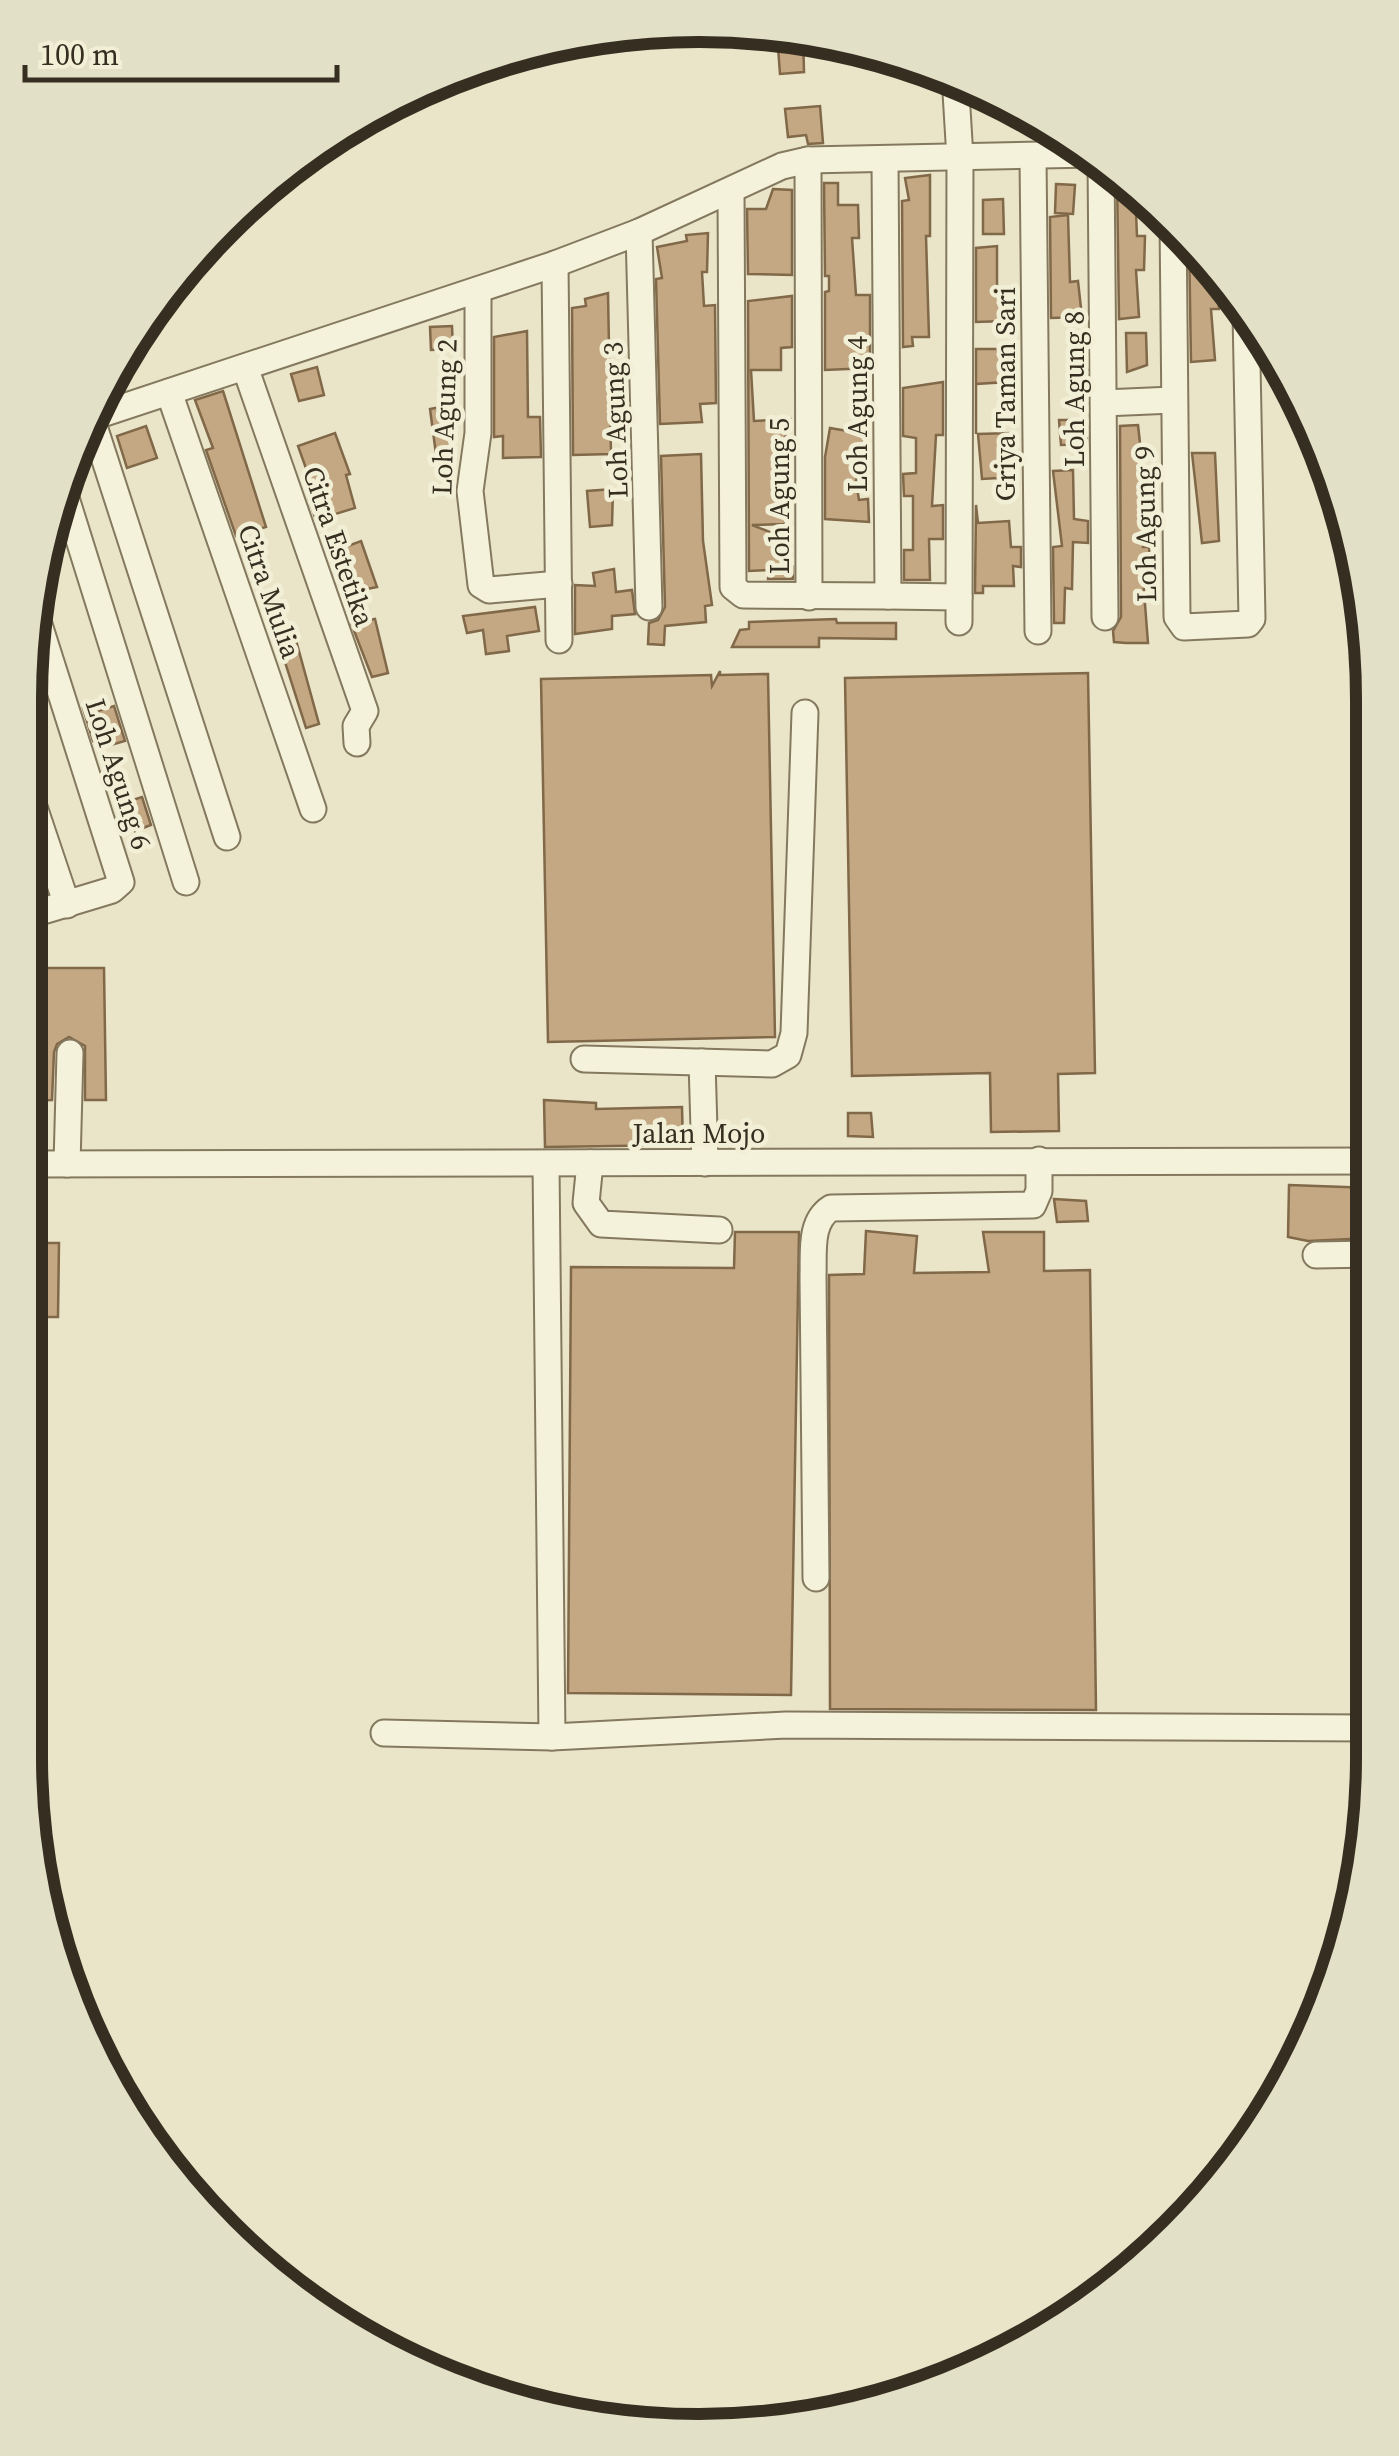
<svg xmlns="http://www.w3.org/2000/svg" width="1399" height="2456" font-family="'Source Serif 4',serif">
	<rect width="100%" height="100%" fill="#eae5c9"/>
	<g fill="#c4a883" stroke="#806848" stroke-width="2.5">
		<polygon points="777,33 803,35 804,72 780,74"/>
		<polygon points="820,106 823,143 808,144 806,135 788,137 785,109"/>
		<polygon points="930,175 930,236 926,236 929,337 912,337 913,346 903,347 902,201 909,200 905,178"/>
		<polygon points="1117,178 1135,189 1137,236 1145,236 1144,270 1136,270 1139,317 1119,319"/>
		<polygon points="824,183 838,183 838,205 858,205 859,238 852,238 856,295 870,295 870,368 825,370 825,292 829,291 829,276 825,276"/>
		<polygon points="1056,184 1075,185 1073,214 1055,213"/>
		<polygon points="773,189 792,190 792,275 748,274 747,209 766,209"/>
		<polygon points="1003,199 1004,234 983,234 983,200"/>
		<polygon points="1068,215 1070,282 1078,281 1082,317 1051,318 1050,217"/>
		<polygon points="708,233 707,272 702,272 704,306 715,305 716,403 700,404 702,422 660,424 656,279 662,278 657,247 687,241 686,235"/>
		<polygon points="1189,239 1218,277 1219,309 1211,309 1215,360 1191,362"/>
		<polygon points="997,246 997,290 1005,290 1006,321 976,322 976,248"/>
		<polygon points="608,293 611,454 573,455 572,308 586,306 585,299"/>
		<polygon points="792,296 792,347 781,348 781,370 751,370 754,421 790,419 783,445 793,502 785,499 785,524 752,525 785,538 787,570 793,567 793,579 768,579 769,570 749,571 748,301"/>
		<polygon points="452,326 453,349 431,350 430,327"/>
		<polygon points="527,331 528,417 540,417 541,457 503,458 503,436 494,437 494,337"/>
		<polygon points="1126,333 1146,333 1147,365 1127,372"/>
		<polygon points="976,349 1005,349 1007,382 976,384 976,434"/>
		<polygon points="317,367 324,395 299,401 291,374"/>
		<polygon points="943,382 943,435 936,435 932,506 943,505 943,539 929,539 930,580 904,580 904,550 913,550 913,496 904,496 903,474 916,473 916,438 903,436 903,388"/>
		<polygon points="223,391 266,527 236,536 206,450 213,448 195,400"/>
		<polygon points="446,406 452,452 436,454 430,409"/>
		<polygon points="1059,420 1081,420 1082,426 1087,426 1087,444 1061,445"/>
		<polygon points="1138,425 1146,497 1151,496 1152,509 1143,547 1149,547 1150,564 1142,565 1148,643 1126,643 1114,642 1113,631 1121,617 1120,426"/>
		<polygon points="146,426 157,458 127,468 117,436"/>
		<polygon points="830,428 865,434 856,482 859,500 868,499 869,522 825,519 825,457"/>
		<polygon points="335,433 350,474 346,475 355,508 316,520 309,500 317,499 298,446"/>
		<polygon points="1012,433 1015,477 982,479 978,434"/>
		<polygon points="1192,453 1215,453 1219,541 1202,543"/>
		<polygon points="701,454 703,541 712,605 705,606 706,622 665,626 664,645 648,644 649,623 658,620 665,607 661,456"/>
		<polygon points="1073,470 1074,519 1088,521 1088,543 1073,542 1072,589 1065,588 1064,623 1054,623 1053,547 1062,546 1053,471"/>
		<polygon points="613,489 612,525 590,527 587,491"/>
		<polygon points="976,505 978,523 1009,521 1011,547 1021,547 1021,567 1013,566 1014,586 983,586 983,593 975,593"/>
		<polygon points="361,541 377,587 351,592 337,550"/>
		<polygon points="614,569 616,592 632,590 635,614 612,616 612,629 575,634 575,585 595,586 593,573"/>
		<polygon points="535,607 539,631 507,636 509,651 486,654 483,630 467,633 463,616"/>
		<polygon points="375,619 388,673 372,677 351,623"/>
		<polygon points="836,619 837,623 896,623 896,639 819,638 819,647 732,647 740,630 749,629 749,622"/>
		<polygon points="294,633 319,724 306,728 277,637"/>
		<polygon points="720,671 720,675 768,674 775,1037 548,1042 541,679 711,675 712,686"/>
		<polygon points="1088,673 1095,1073 1058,1074 1059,1131 991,1132 990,1073 852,1076 845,678"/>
		<polygon points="93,705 95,712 114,706 125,741 104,747 102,739 93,741 83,708"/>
		<polygon points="142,797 151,825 135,831 126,802"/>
		<polygon points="26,968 104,968 106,1100 85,1100 85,1046 69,1037 57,1044 54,1052 52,1100 26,1101"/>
		<polygon points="544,1100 596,1103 596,1109 682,1107 683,1145 545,1147"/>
		<polygon points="848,1113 871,1113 873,1137 848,1136"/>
		<polygon points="1289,1185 1372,1188 1372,1238 1308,1241 1288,1237"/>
		<polygon points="1054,1199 1086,1201 1088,1221 1057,1222"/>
		<polygon points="866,1231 917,1236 914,1273 989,1272 983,1232 1044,1232 1044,1271 1090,1270 1096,1710 830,1709 829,1275 864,1274"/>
		<polygon points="735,1232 799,1232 791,1695 568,1693 571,1267 734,1268"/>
		<polygon points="26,1243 59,1243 58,1317 26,1317"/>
	</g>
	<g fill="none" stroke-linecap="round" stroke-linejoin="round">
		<g stroke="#84795f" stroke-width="29">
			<g id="minor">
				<polyline points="955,76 960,158 959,622"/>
				<polyline points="1033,157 1038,631"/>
				<polyline points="808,160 809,597"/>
				<polyline points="885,160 888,596 959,597"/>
				<polyline points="1101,161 1105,617"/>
				<polyline points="731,192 733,587 743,595 888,596"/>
				<polyline points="1173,220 1177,617 1184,627 1248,624 1252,619 1246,313"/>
				<polyline points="639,232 649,607"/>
				<polyline points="555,264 559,640"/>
				<polyline points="478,290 478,433 470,491 481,585 489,590 559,584"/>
				<polyline points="245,367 365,711 356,726 357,743"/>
				<polyline points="169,392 313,809"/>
				<polyline points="1104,403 1173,400"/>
				<polyline points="93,417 555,264 639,232 782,166 808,160 1093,154"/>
				<polyline points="92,420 227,837"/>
				<polyline points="61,482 186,882"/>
				<polyline points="35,612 121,882 112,890 46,910"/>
				<polyline points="26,783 67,905"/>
				<polyline points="584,1059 772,1064 788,1055 794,1033 805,713"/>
				<polyline points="702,1062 705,1163"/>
				<polyline points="590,1163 586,1203 601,1224 719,1230"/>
				<polyline points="26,1164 1373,1161"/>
				<polyline points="67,1164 70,1053"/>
				<polyline points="546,1164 552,1737"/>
				<polyline points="1316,1255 1373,1254"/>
				<path d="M816,1578L813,1276C814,1253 809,1222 831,1208L1033,1205L1039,1191V1160"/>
				<polyline points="384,1733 552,1737 786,1725 1373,1728"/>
			</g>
		</g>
		<use href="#minor" stroke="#f5f2db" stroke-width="25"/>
	</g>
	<g text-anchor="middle" stroke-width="9" stroke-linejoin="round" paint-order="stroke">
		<g font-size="28" fill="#362f21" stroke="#f2efd7">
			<text transform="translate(1074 389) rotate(-90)" y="10">Loh Agung 8</text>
			<text transform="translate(1005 394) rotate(-90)" y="10">Griya Taman Sari</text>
			<text transform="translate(857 414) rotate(-90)" y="10">Loh Agung 4</text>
			<text transform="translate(444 417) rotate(-88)" y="10">Loh Agung 2</text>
			<text transform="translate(615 420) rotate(-92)" y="10">Loh Agung 3</text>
			<text transform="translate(779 496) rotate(-90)" y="10">Loh Agung 5</text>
			<text transform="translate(1145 524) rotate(-91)" y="10">Loh Agung 9</text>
			<text transform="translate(339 546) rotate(71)" y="10">Citra Estetika</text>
			<text transform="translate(270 591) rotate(71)" y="10">Citra Mulia</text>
			<text transform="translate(119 774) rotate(72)" y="10">Loh Agung 6</text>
			<text x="699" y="1143">Jalan Mojo</text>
		</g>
	</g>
	<path d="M0 0H1399V2456H0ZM699 42H699A657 657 0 0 1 1356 699V1757A657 657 0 0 1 699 2414H699A657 657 0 0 1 42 1757V699A657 657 0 0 1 699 42Z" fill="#e3e0c8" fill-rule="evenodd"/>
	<path fill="none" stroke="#362f21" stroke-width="12" d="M699 42H699A657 657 0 0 1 1356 699V1757A657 657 0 0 1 699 2414H699A657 657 0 0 1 42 1757V699A657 657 0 0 1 699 42Z"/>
	<path d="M25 65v15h312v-15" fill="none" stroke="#362f21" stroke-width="5"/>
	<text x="40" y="65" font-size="30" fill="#362f21" stroke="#f2efd7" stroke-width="8" paint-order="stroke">100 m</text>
</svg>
